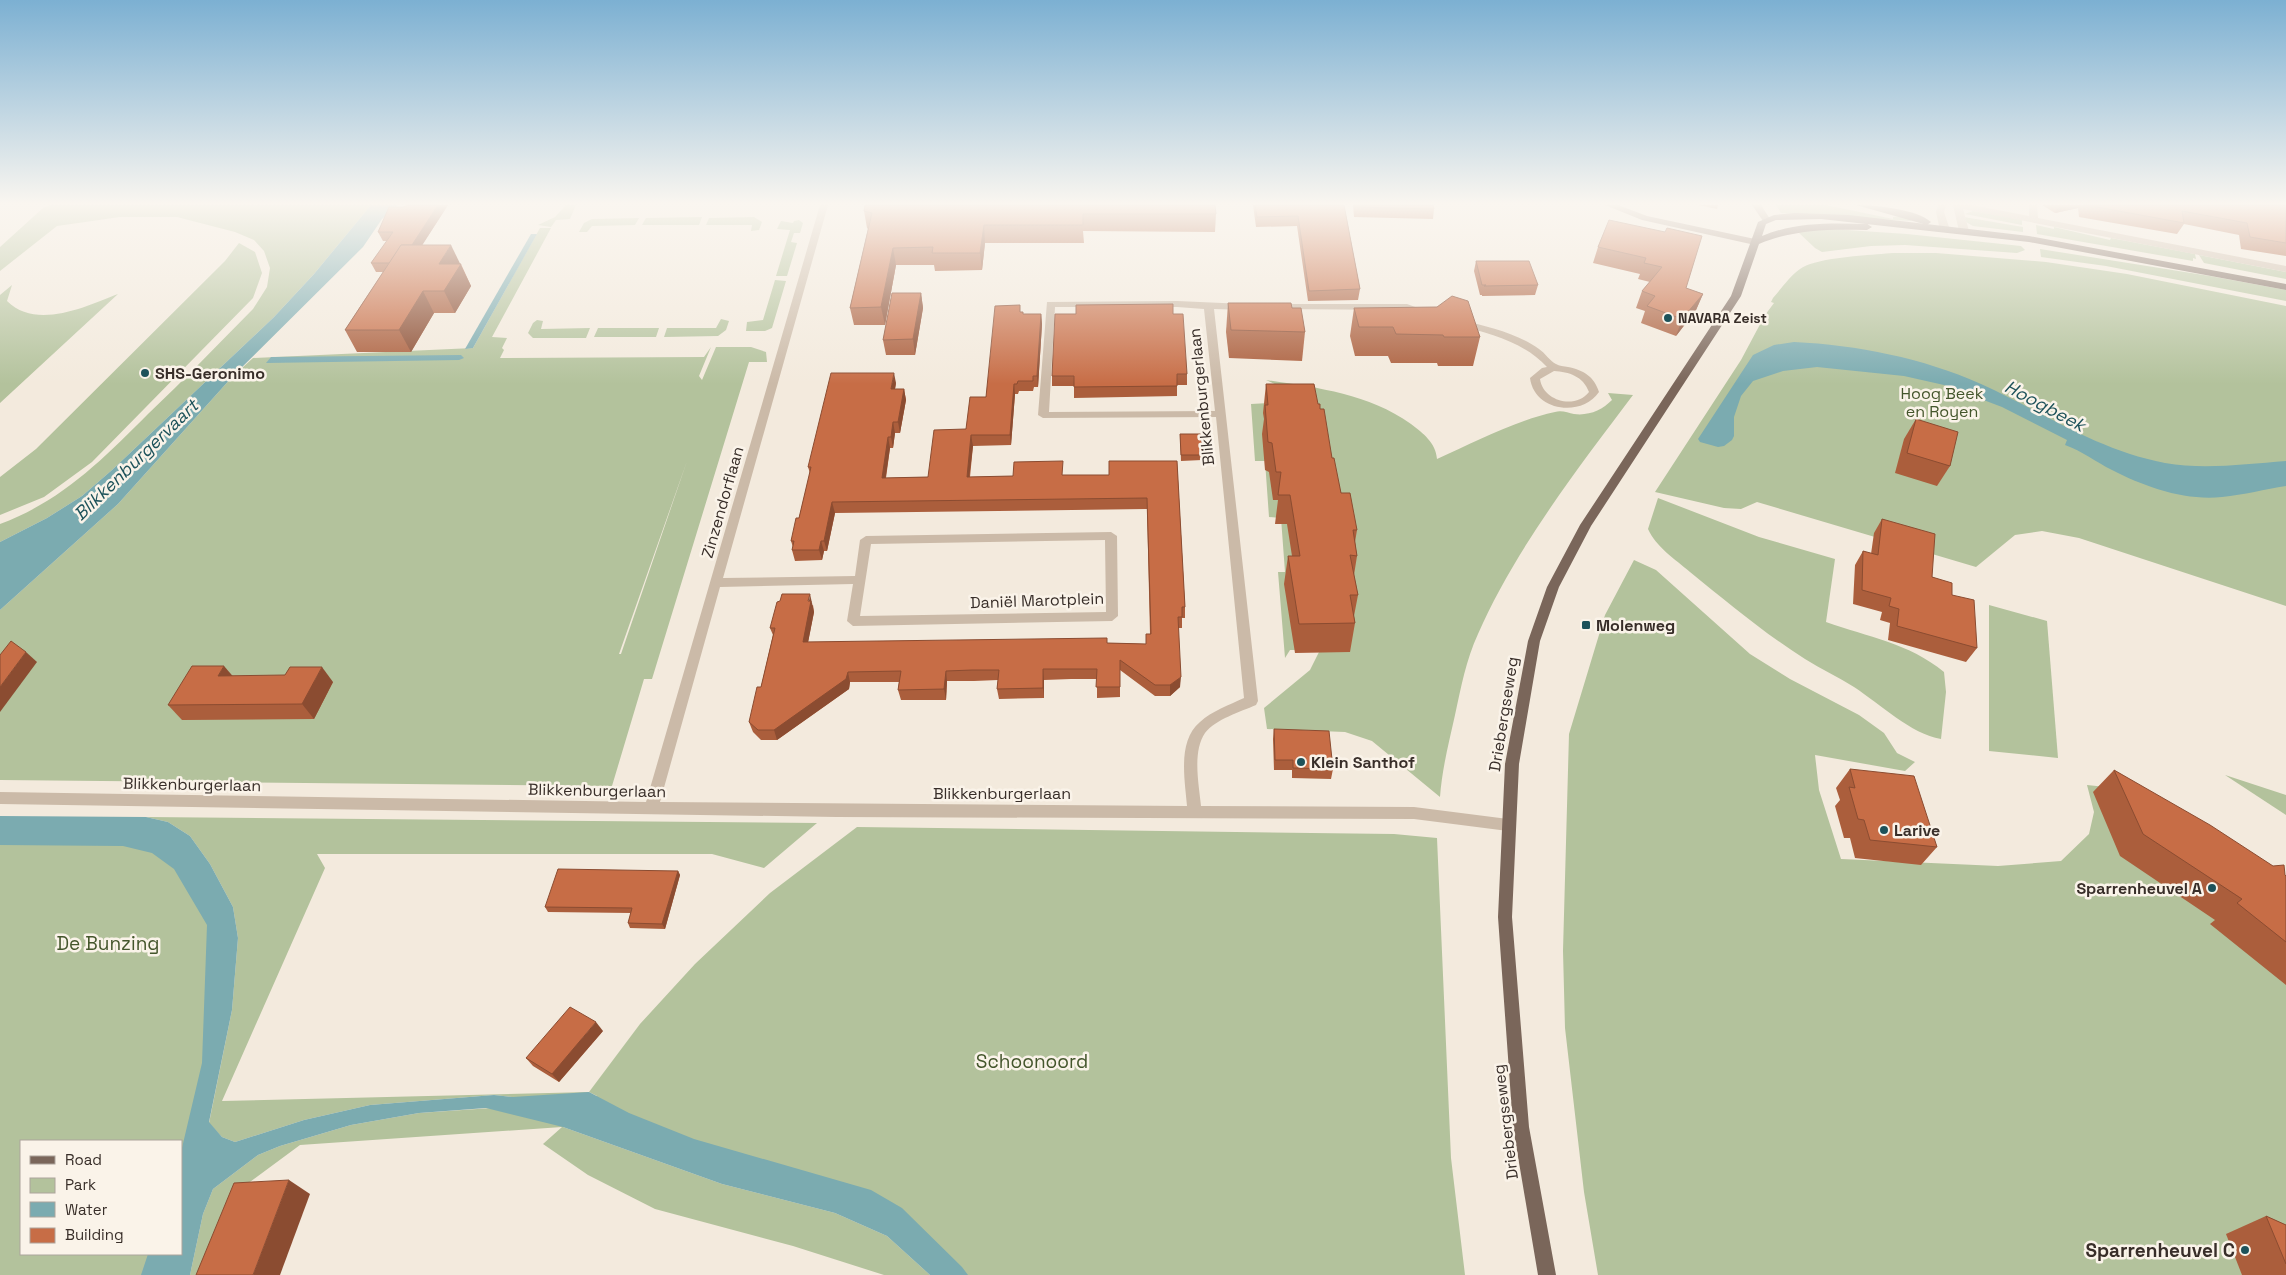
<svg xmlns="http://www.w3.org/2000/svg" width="2286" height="1275" font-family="'Space Grotesk',sans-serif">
	<rect width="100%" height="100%" fill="#f3eadd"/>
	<g fill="#b3c29c" fill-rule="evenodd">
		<path d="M50,205H371L314,274L274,317L112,470L82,496L47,518L0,542V524C62,501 103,459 148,414C184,380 218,344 253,309L267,287L270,268L264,251L254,240L235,232L177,217H120L57,226L0,271V247L43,208Z"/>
		<polygon points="566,205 576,205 570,219 556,220 551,227 538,225 555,217"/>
		<polygon points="1776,205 1826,205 1893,219 1893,217 1902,216 1912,221 1781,213"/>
		<polygon points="1973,211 2022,219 2022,225 1965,214"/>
		<polygon points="702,217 699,225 642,225 646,218"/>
		<polygon points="754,217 762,222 759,230 751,231 752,225 706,225 709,218"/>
		<polygon points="1964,217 2023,227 2023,232 1973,226 1966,222"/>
		<polygon points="639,218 635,225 592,226 587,232 579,232 584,223 592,219"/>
		<polygon points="799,220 803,223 800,233 794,233 791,242 797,243 787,276 776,276 790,230 777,229 781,221 793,223 794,221"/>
		<polygon points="2036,225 2054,229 2054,227 2110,240 2111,238 2195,254 2196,259 2193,258 2193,261 2037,234"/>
		<path d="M540,228H551L492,337L507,338L502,348L504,350L500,358L704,357L711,347L699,376L702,380L716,347H751L766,352L767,362H749L652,679H644L612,786L0,780V610L118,504L233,376L253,358L473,348ZM687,461L621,654H619Z"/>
		<polygon points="1832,229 1907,234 2021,246 2025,250 2017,253 1905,245 1871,246 1822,252 1815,248 1797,231"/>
		<polygon points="239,243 255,252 262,273 253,298 92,462 44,497 0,515 0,477 36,449 225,261"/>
		<polygon points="2040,249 2210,276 2286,290 2286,301 2106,266 2041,257"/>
		<path d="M1893,253H1936L2046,262L2127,274L2286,306V606L2079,538L2042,531L2015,535L1976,567L1757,502L1741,509L1724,508L1655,492L1741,360L1765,315L1774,303L1771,302L1773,298C1781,289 1790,276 1800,269C1816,257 1872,255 1893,253Z"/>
		<polygon points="2199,255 2286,272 2286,279 2204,263"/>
		<polygon points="775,280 786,281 772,328 765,331 746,331 747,322 763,320"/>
		<path d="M12,285L7,301C36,330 85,307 118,294L0,403V295Z"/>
		<polygon points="721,319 729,321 726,330 718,336 664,337 667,328 716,328"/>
		<polygon points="537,320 543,321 541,329 590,328 586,338 533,338 528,333 533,323"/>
		<polygon points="598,328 659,328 656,337 594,337"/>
		<path d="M1266,380C1317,388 1367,393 1411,424C1423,433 1436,443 1437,459C1475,442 1514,421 1555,412C1562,410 1568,413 1574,414C1589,416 1602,410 1612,400L1608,393L1633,395C1578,468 1514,551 1478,634C1466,660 1461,687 1455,715C1449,742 1442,769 1440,797L1372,741L1345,732L1267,729L1264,708L1310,670L1320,650H1290L1285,658L1278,572H1285L1281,518L1269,517L1265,461H1255L1251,404L1269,403L1281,387Z"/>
		<path d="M1658,498L1759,537L1835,559L1826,622C1868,637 1909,643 1944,672L1946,692L1941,739C1911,734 1880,704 1854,687C1838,677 1821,669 1805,659C1764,633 1727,602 1690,572C1675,559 1656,547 1648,529Z"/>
		<polygon points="1634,560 1656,570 1750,654 1790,679 1859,715 1884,733 1897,753 1915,762 1905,771 1815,755 1819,790 1841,859 1998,866 2061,861 2089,834 2094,812 2087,785 2125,789 2286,898 2286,1275 1598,1275 1584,1192 1565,1028 1563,951 1569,734 1605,615"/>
		<polygon points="1989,605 2047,621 2058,758 1989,751"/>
		<polygon points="2225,775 2286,795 2286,815"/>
		<polygon points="146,817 817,823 764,868 712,854 317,854 325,868 222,1101 589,1092 640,1024 695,964 770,893 857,827 1394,834 1437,838 1451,1158 1465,1275 940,1275 870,1208 582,1114 597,1096 589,1092 563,1127 722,1184 835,1213 887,1236 930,1275 884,1275 793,1246 655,1209 588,1175 543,1144 562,1127 300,1145 239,1190 204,1275 190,1275 203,1214 213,1189 258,1155 280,1146 351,1125 419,1113 564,1103 494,1095 370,1105 304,1120 235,1142 222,1137 209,1123 232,1010 238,938 233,907 210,864 190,836 168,822"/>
		<polygon points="0,829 151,829 206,891 216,1001 181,1205 181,1141 21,1141 21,1254 161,1254 152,1275 0,1275"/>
	</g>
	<g fill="#7babb0">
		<polygon points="371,205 398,205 382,219 363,247 233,376 118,504 0,610 0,542 47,518 82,496 112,470 274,317 314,274"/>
		<polygon points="531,234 537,234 473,348 465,349"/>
		<path d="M1794,342C1857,345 1923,358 1981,384C2043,412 2096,450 2165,463C2204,470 2246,464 2286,461V486C2265,489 2244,495 2222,497C2185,501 2145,487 2112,470C2096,462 2082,451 2065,445L2067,440L2002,407L1944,385L1904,376L1817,367L1783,371L1753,381L1741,396L1734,417V436L1732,440L1724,446L1718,447L1700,442L1698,439L1753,355L1774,345Z"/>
		<polygon points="461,355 464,358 459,360 266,363 271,357"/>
		<polygon points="0,816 146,817 168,822 190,836 210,864 233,907 238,938 232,1010 209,1122 222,1137 235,1142 304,1120 370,1105 494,1095 513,1097 589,1092 629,1113 694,1139 871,1190 902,1208 962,1267 968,1275 930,1275 887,1236 835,1213 722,1184 563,1127 486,1108 419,1113 351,1125 280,1146 258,1155 213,1189 203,1214 190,1275 141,1275 148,1254 181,1254 181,1152 202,1063 207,925 174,869 152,853 123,846 0,845"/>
	</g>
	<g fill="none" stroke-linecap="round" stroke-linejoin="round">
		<g fill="#cbbaa8" fill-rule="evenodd">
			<path d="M820,205H828L723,578L855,576L860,540L866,536L1111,532L1117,536L1118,616L1112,621L853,626L847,621L853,584L720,587L660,802L1187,806C1185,780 1177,741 1200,722C1212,711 1229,705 1244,698L1216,417L1043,418L1038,415L1047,302L1177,301L1245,304L1250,307L1245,310L1214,309L1258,701L1256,705C1240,712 1216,719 1205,733C1192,752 1199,785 1201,806L1414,807L1508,819L1513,821L1515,825L1513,829L1508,831L1414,819L836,817L0,804V792L646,802ZM1055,307H1177L1204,309L1215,411L1049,412ZM1105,540L1106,612L860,616L871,544Z"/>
			<polygon points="1938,205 1946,205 1944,212 1950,230 1948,232 1940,230 1936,212"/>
			<polygon points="1953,205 1972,205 2029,216 2029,205 2037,205 2038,218 2286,266 2286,272 1963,209 1969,231 1964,234 1959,231"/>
			<polygon points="1275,304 1407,304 1429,312 1424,315 1406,310 1272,309 1272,305"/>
			<path d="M1462,320C1488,327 1517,333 1539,349C1545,353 1550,361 1556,364C1559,366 1564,366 1568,367C1583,370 1594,376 1599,392C1581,418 1534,411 1530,378L1542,368L1547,367C1524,342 1490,334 1459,325V321ZM1554,371C1569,372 1583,376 1589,392C1575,410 1543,401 1540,379Z"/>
		</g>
		<g fill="#9f897a" fill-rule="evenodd">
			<polygon points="1605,205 1618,205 1647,216 1755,239 1760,242 1755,245 1642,220"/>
			<polygon points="1752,205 1761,205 1770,219 1769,221 1763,221"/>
		</g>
		<g fill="#7a665a" fill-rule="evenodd">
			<path d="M1856,205C1875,205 1916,209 1931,222L1927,225Z"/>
			<path d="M1795,213L1849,215L2029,236L2286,284V290L2029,242L1821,219L1776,220L1766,224L1762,236C1795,222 1831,223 1867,224L1872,227L1867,230C1829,229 1795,229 1759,244L1741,296L1591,526L1559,587L1540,641L1519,764L1512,917L1529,1127L1556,1275H1538L1513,1127L1498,917L1505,764L1528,641L1547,587L1580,525L1731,296L1758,222L1774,215Z"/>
		</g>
	</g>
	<g fill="#ab5e3c">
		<polygon points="409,205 448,205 422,245 461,264 471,286 455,313 434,313 411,352 357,352 345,330 383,272 376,272 371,263 387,241 383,241 378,232 403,207"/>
		<polygon points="1253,205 1344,205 1360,289 1358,300 1308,301 1297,226 1256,227"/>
		<polygon points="1353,205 1433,205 1434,209 1433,219 1354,217"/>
		<polygon points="1698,205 1718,205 1717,209"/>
		<polygon points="2042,205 2286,205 2286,256 2241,249 2239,235 2184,224 2177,234 2079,217 2078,208 2055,213"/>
		<polygon points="864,211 1216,214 1215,232 1083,231 1084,243 985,243 982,270 935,271 934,265 896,265 885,325 854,325 850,308 868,229 867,228"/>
		<polygon points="1609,220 1686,288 1703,294 1696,310 1676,336 1641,323 1645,311 1636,308 1642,291 1650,282 1638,279 1640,274 1593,263 1598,247"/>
		<polygon points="1476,261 1538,285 1535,295 1482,296 1482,295 1480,295 1474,271"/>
		<polygon points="921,293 923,308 915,355 886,355 883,340"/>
		<polygon points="1228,303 1292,308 1305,332 1302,361 1229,358 1226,332"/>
		<polygon points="1020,305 1020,312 1023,314 1041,314 1042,324 1038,387 1034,387 1033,391 1019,391 1018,394 1015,394 1011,445 973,446 970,477 1109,475 1177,461 1185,607 1185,618 1182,618 1182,628 1178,628 1180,687 1170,696 1155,696 1120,670 1120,697 1097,698 1097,679 1071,679 1044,680 1044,698 999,699 997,689 998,680 974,681 947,681 946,700 901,700 898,690 899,682 850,682 849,689 777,740 761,740 753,732 749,722 761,687 773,635 770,628 813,605 814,612 808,642 1107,643 1146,644 1150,634 1147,509 835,513 827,551 824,551 822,560 795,561 792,550 793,547 791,541 799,518 810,473 808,467 896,383 895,389 904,389 906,400 900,433 895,433 893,448 890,448 886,478 928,477 966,429 986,397"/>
		<polygon points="1354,308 1480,337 1473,366 1438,366 1437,363 1391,363 1388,356 1355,356 1350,336"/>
		<polygon points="1076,314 1173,314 1187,374 1187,385 1177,385 1177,396 1074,398 1074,386 1052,386 1052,376"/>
		<polygon points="1266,384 1318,404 1341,493 1357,530 1355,542 1357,556 1354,575 1358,595 1354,616 1355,623 1350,652 1295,653 1284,584 1288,556 1292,556 1287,524 1275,524 1278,500 1273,500 1269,472 1265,470 1262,434 1264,419 1263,413"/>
		<polygon points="1916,419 1950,466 1937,486 1895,473 1904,439"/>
		<polygon points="1180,434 1202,455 1202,460 1181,461"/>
		<polygon points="1882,519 1932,577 1952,595 1977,648 1966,662 1888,640 1890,623 1880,620 1882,612 1853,604 1855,565 1863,551 1871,554 1874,533"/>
		<polygon points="233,676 333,682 314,719 182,720 168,705"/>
		<polygon points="1274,729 1333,769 1331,779 1292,778 1292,770 1274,770 1273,739"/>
		<polygon points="1850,769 1937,847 1921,865 1855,858 1850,838 1844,838 1835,806 1840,800 1836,788"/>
		<polygon points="2114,770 2286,876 2286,985 2210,924 2215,920 2120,856 2093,792"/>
		<polygon points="678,871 680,875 665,929 630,928 628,923 631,913 548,912 545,907"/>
		<polygon points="603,1031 559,1082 533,1066 526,1058"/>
		<polygon points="2266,1216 2286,1225 2286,1275 2242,1275 2226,1234"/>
	</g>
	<g fill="#8b4c31">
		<polygon points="438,205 448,205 405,272 400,263"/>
		<polygon points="2060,205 2080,205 2078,208 2055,213"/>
		<polygon points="984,225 985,243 982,270 980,253"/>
		<polygon points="451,245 471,286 455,313 444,291 439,264"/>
		<polygon points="893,248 896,265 885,325 881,307"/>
		<polygon points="423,291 434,313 411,352 399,330"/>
		<polygon points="921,293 923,308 915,355 913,339"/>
		<polygon points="1703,294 1696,310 1676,336 1682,319"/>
		<polygon points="1041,314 1042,324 1038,387 1037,376"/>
		<polygon points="894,373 896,383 893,400 891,389"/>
		<polygon points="1014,384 1015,394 1011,445 1010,435"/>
		<polygon points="904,389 906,400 900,433 898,422"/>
		<polygon points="893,422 895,433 893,448 891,437"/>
		<polygon points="971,435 973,446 968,487 967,477"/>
		<polygon points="888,437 890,448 884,488 882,478"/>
		<polygon points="832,502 835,513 827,551 824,541"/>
		<polygon points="821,541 824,551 822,560 819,550"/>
		<polygon points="810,594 814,612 806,653 803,642"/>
		<polygon points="26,652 37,662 0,712 0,687"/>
		<polygon points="224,666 237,681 218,676"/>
		<polygon points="322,667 333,682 314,719 302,704"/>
		<polygon points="1043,669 1044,680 1044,698 1043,688"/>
		<polygon points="946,671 947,681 946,700 944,689"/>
		<polygon points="848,672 850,682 849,689 777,740 774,730"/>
		<polygon points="1181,677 1180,687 1170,696 1170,685"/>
		<polygon points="678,871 680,875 665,929 662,924"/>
		<polygon points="596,1022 603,1031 559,1082 552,1074"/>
		<polygon points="289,1180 310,1194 280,1275 253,1275"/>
	</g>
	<g fill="#c76d46" stroke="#8b4c31">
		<polygon points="409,205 438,205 412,245 401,245 390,263 371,263 393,232 378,232 389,207 403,207"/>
		<polygon points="865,205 1215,205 1216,214 1083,214 1083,225 984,225 980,253 932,253 933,247 893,248 881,307 850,308 872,213 864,211"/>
		<polygon points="1255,205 1344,205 1360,289 1309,291 1298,216 1257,217"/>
		<polygon points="1355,205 1433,205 1434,209 1355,207"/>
		<polygon points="2086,205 2286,205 2286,243 2250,237 2247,223 2182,211 2184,223"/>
		<polygon points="1609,220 1665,232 1667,228 1702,236 1686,288 1703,294 1682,319 1647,306 1655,296 1642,291 1662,267 1644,263 1646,258 1598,247"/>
		<polygon points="401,245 451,245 439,264 461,264 444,291 423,291 399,330 345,330"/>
		<polygon points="1476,261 1529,261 1538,285 1484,286 1486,285 1482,285"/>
		<polygon points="892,293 921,293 913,339 883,340"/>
		<polygon points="1452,296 1468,301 1480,337 1444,337 1443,335 1396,334 1393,327 1359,327 1354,308 1437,307"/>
		<polygon points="1228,303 1291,303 1292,308 1301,308 1305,332 1231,330"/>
		<polygon points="1173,304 1173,314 1183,314 1187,374 1177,374 1177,386 1074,387 1074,376 1052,376 1055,314 1076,314 1076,305"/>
		<polygon points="1020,305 1020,312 1023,312 1023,314 1041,314 1037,376 1033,376 1033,381 1018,381 1017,384 1014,384 1010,435 971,435 967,477 1013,476 1014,462 1063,461 1062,475 1109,475 1109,461 1177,461 1185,607 1182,607 1182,617 1178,617 1181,677 1170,685 1155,685 1120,660 1120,687 1096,687 1097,669 1043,669 1043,688 997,689 999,670 972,670 946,671 944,689 898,690 901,671 848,672 846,679 774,730 758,730 749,722 757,687 761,687 775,628 770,628 777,602 780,601 782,594 810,594 808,601 811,601 803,642 1107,638 1107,643 1146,644 1146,634 1151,634 1147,498 832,502 824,541 821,541 819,550 792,550 794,541 791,541 796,518 799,518 811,467 808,467 831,373 894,373 891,389 904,389 898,422 893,422 891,437 888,437 882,478 928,477 934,430 966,429 970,397 986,397 995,306"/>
		<polygon points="1266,384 1314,384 1318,404 1320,404 1320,409 1324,409 1332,458 1334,458 1341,493 1350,493 1357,530 1353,530 1357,556 1350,555 1358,595 1350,595 1355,623 1299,624 1288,556 1300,556 1290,495 1278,495 1281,472 1276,472 1272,443 1268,442 1265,405 1268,405"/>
		<polygon points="1916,419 1958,432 1950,466 1907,453"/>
		<polygon points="1180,434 1201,434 1202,455 1181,455"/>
		<polygon points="1882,519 1935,534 1932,577 1952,583 1952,595 1974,600 1977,648 1897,626 1899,609 1889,606 1891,598 1862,590 1863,551 1878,555"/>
		<polygon points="11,641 26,652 0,687 0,655"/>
		<polygon points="192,666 224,666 218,676 285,675 290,667 322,667 302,704 168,705"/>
		<polygon points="1274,729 1329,731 1333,769 1293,768 1293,760 1275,760"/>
		<polygon points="1850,769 1914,776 1937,847 1870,840 1864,820 1858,819 1849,787 1855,788"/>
		<polygon points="2114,770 2210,825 2273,866 2284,865 2285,875 2286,876 2286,942 2237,903 2242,899 2143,834"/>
		<polygon points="558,869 678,871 662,924 628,923 632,908 545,907"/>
		<polygon points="570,1007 596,1022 552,1074 526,1058"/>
		<polygon points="289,1180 253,1275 196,1275 234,1183"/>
		<polygon points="2266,1216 2286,1225 2286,1264"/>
	</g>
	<linearGradient id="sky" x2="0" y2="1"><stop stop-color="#7cb0d2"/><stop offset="0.53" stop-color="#faf6f0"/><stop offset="1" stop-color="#faf6f0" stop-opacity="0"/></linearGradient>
	<rect width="2286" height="384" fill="url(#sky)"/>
	<g fill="#1d525a" stroke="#faf3e9" stroke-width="2">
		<circle cx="1668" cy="318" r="5"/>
		<circle cx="145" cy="373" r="5"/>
		<rect x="1581" y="620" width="10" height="10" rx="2.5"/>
		<circle cx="1301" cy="762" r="5"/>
		<circle cx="1884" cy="830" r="5"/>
		<circle cx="2212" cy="888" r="5"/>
		<circle cx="2245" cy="1250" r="5"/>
	</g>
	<g text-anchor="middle" stroke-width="5" stroke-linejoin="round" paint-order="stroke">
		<g font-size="14" font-weight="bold" fill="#382e29" stroke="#faf3e9" text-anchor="start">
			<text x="1678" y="323">NAVARA Zeist</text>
		</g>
		<g font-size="16" font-weight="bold" fill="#382e29" stroke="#faf3e9" text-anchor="start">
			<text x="155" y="379">SHS-Geronimo</text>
			<text x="1596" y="631">Molenweg</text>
			<text x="1311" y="768">Klein Santhof</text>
			<text x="1894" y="836">Larive</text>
			<text x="2202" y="894" text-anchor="end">Sparrenheuvel A</text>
		</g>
		<g font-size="16" fill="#44562c" stroke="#faf3e9">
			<text x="1942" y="399">Hoog Beek<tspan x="1942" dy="18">en Royen</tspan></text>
		</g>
		<g font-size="16" fill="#382e29" stroke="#faf3e9">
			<text transform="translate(1201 397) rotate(-96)" y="6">Blikkenburgerlaan</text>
			<text transform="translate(722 502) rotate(-74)" y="6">Zinzendorflaan</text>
			<text transform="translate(1037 600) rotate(-2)" y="6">Daniël Marotplein</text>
			<text transform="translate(1503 714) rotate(-81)" y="6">Driebergseweg</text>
			<text transform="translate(192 784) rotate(1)" y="6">Blikkenburgerlaan</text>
			<text transform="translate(597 790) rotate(1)" y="6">Blikkenburgerlaan</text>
			<text x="1002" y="799">Blikkenburgerlaan</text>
			<text transform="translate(1505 1122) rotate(-97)" y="6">Driebergseweg</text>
		</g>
		<g font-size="18" font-style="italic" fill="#1d525a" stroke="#faf3e9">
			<text transform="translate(2045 406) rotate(28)" y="6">Hoogbeek</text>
			<text transform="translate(136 460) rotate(-44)" y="6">Blikkenburgervaart</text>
		</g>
		<g font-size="19" fill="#44562c" stroke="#faf3e9">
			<text x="108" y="950">De Bunzing</text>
			<text x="1032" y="1068">Schoonoord</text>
		</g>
		<g font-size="19" font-weight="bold" fill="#382e29" stroke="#faf3e9" text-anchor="end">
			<text x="2235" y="1257">Sparrenheuvel C</text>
		</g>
	</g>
	<rect x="20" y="1140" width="162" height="115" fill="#faf3e9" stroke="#aca49c"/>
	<rect x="30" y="1156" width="25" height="8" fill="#7a665a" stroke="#aca49c"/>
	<text x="65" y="1165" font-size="15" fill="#382e29">Road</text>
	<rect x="30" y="1178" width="25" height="15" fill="#b3c29c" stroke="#aca49c"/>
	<text x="65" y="1190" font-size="15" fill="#382e29">Park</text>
	<rect x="30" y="1202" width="25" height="15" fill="#7babb0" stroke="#aca49c"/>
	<text x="65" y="1215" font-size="15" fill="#382e29">Water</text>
	<rect x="30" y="1228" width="25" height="15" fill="#c76d46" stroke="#aca49c"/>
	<text x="65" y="1240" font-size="15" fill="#382e29">Building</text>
</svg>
